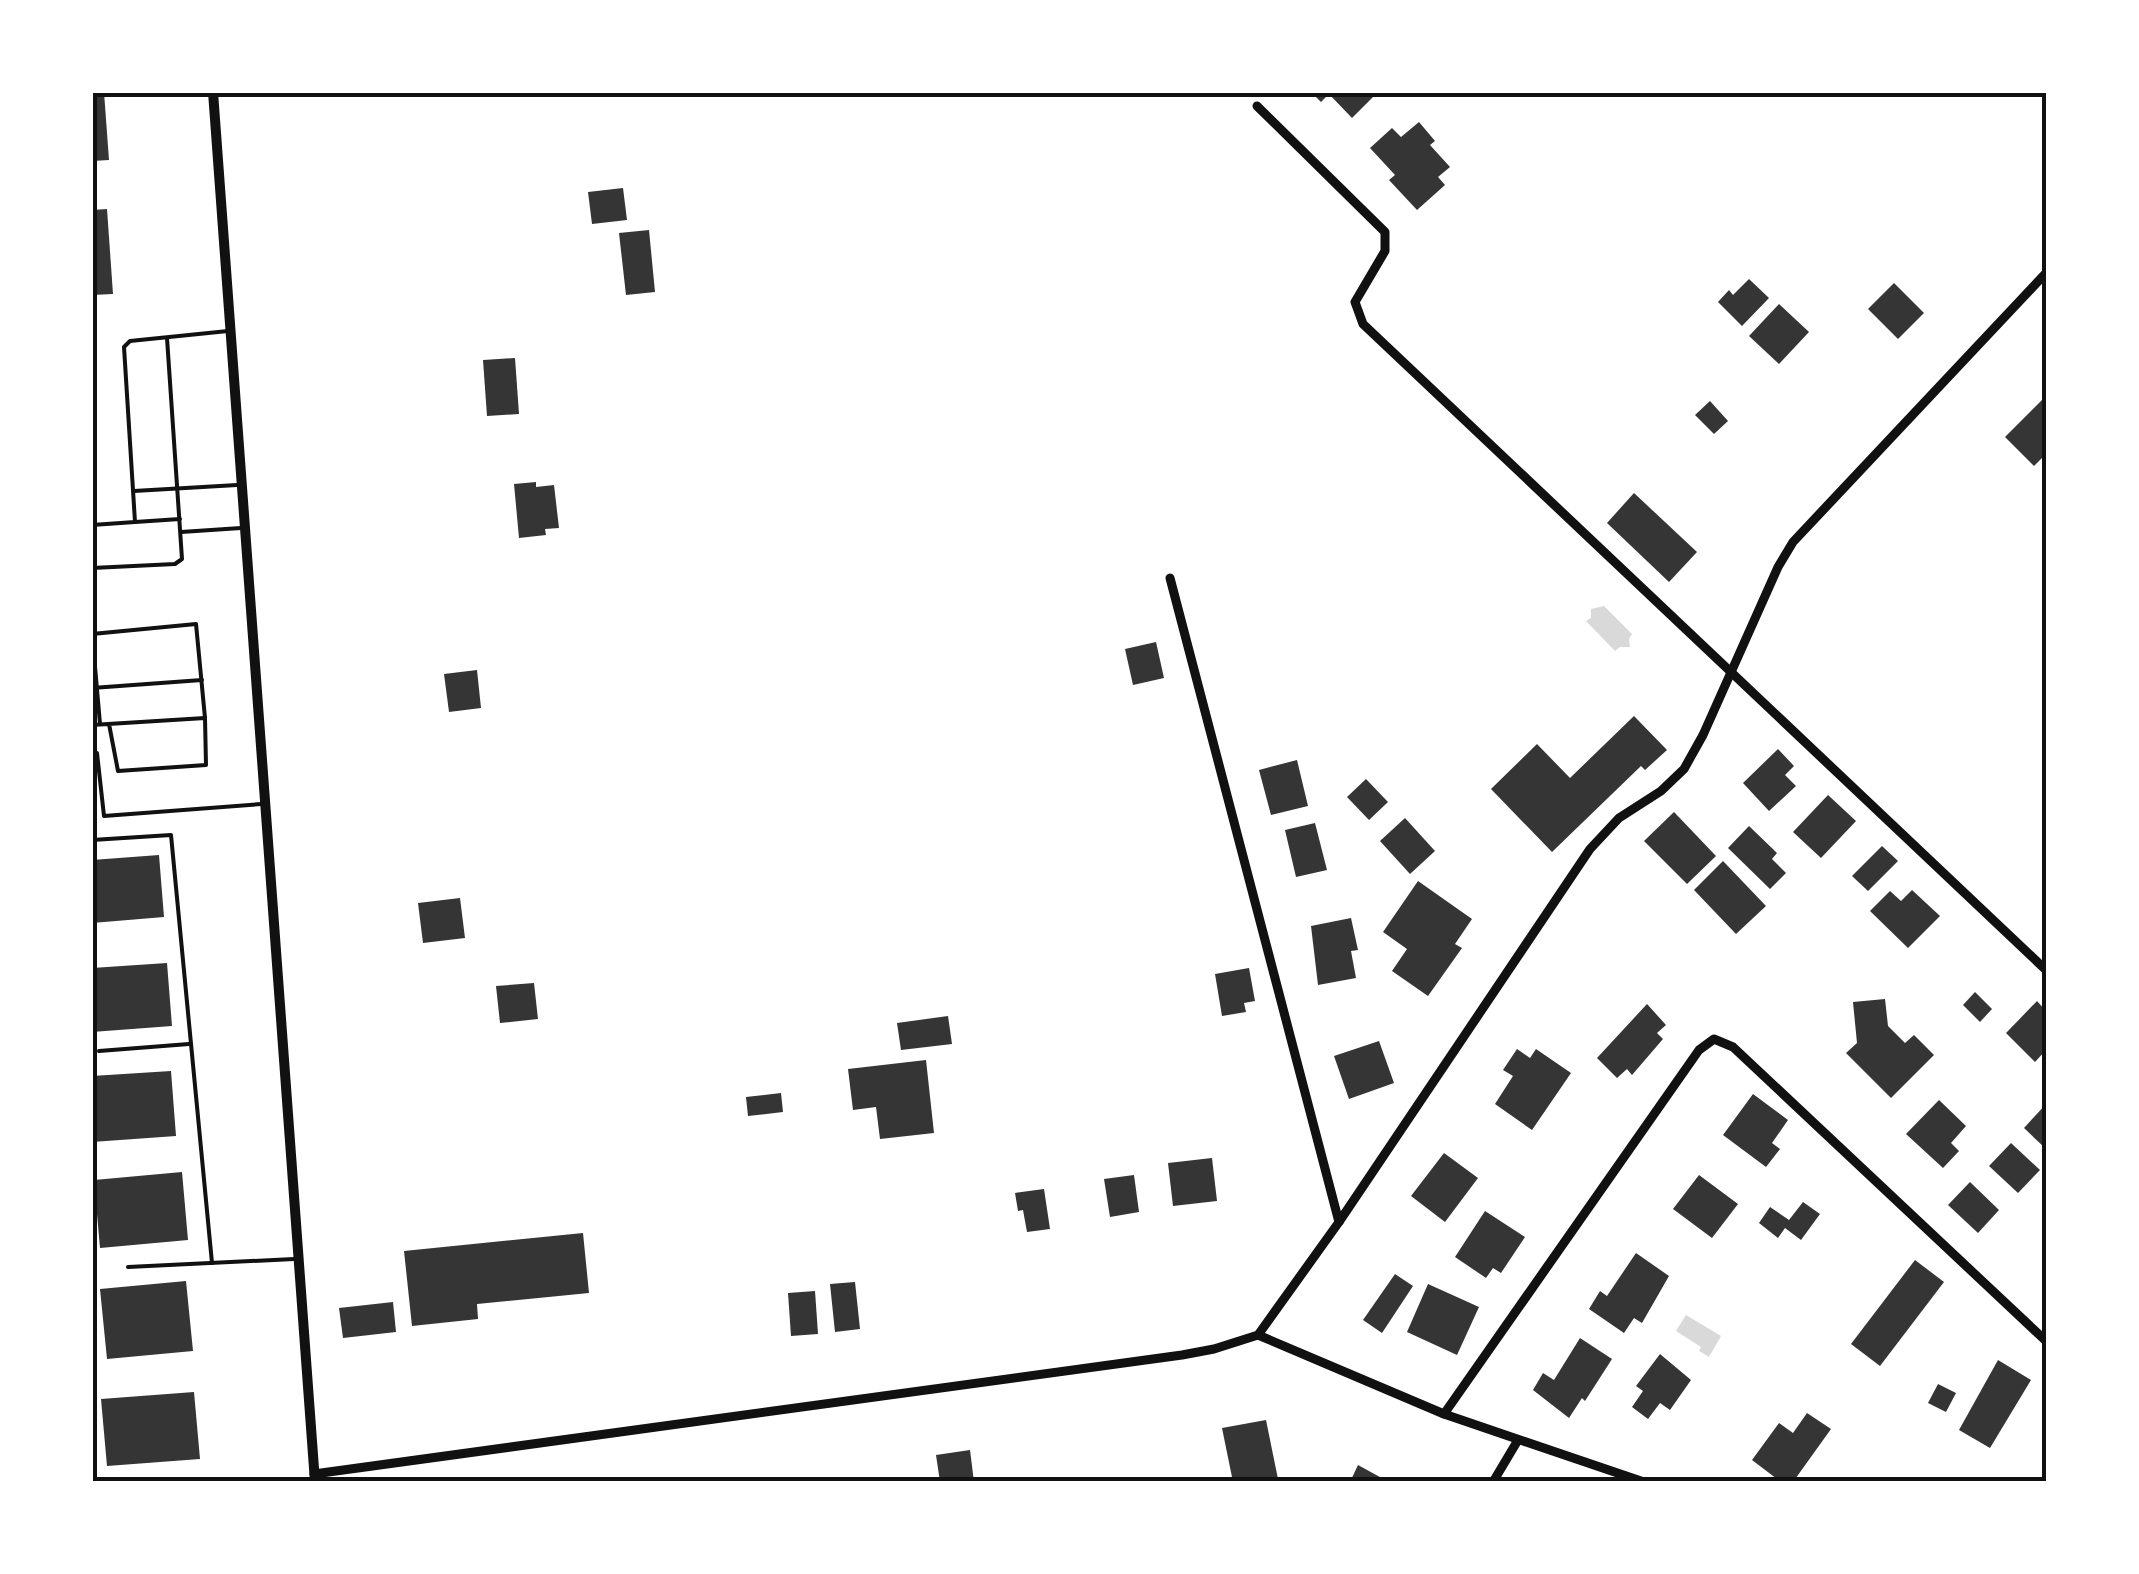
<svg xmlns="http://www.w3.org/2000/svg" width="2139" height="1574" font-family="'Roboto Condensed',sans-serif">
	<rect width="100%" height="100%" fill="#fff"/>
	<g fill="#d9d9d9">
		<polygon points="1604,606 1632,634 1629,639 1630,647 1620,647 1615,651 1586,621 1591,618 1591,609"/>
		<polygon points="1686,1315 1721,1336 1709,1357 1699,1351 1701,1347 1676,1331"/>
	</g>
	<g fill="#353535">
		<polygon points="92,92 104,92 109,160 92,161"/>
		<polygon points="1311,92 1378,92 1352,118 1329,94 1321,102"/>
		<polygon points="1419,122 1435,141 1430,145 1450,167 1438,177 1445,185 1417,210 1389,180 1395,175 1370,148 1392,128 1401,137"/>
		<polygon points="623,188 627,220 592,224 588,192"/>
		<polygon points="107,209 113,294 92,295 92,210"/>
		<polygon points="649,230 655,292 626,295 619,233"/>
		<polygon points="1749,279 1769,298 1742,326 1718,302 1729,290 1733,295"/>
		<polygon points="1894,283 1924,313 1898,339 1868,309"/>
		<polygon points="1779,304 1809,332 1779,364 1749,336"/>
		<polygon points="515,358 519,414 487,416 483,360"/>
		<polygon points="2043,399 2046,402 2046,454 2034,466 2005,437"/>
		<polygon points="1710,401 1728,421 1714,434 1695,415"/>
		<polygon points="536,482 536,487 554,485 559,528 545,529 546,535 519,538 514,484"/>
		<polygon points="1634,493 1697,552 1669,582 1607,523"/>
		<polygon points="1156,642 1164,678 1133,685 1125,649"/>
		<polygon points="477,670 481,708 449,712 444,674"/>
		<polygon points="1634,716 1667,750 1645,770 1641,766 1552,852 1491,789 1537,744 1570,778"/>
		<polygon points="1778,749 1794,766 1785,775 1796,786 1769,811 1743,783"/>
		<polygon points="1297,760 1308,806 1271,815 1259,770"/>
		<polygon points="1366,779 1388,802 1369,820 1347,797"/>
		<polygon points="1828,795 1856,821 1821,858 1793,832"/>
		<polygon points="1674,812 1716,856 1687,884 1644,841"/>
		<polygon points="1405,818 1435,851 1410,874 1380,841"/>
		<polygon points="1315,823 1327,870 1296,877 1285,830"/>
		<polygon points="1749,826 1777,853 1772,859 1786,873 1770,889 1728,848"/>
		<polygon points="1882,846 1898,861 1868,891 1852,876"/>
		<polygon points="159,855 164,917 92,923 92,860"/>
		<polygon points="1723,861 1766,906 1736,934 1694,890"/>
		<polygon points="1418,881 1472,919 1455,944 1462,948 1428,996 1392,971 1407,949 1383,932"/>
		<polygon points="1912,890 1940,916 1908,948 1870,911 1890,891 1901,901"/>
		<polygon points="460,898 465,938 423,943 418,903"/>
		<polygon points="1351,918 1358,950 1351,951 1356,978 1318,985 1311,926"/>
		<polygon points="167,963 172,1026 92,1032 92,968"/>
		<polygon points="1249,968 1255,1001 1244,1003 1246,1012 1222,1016 1215,974"/>
		<polygon points="534,983 538,1019 500,1023 496,986"/>
		<polygon points="1975,992 1992,1009 1980,1022 1963,1005"/>
		<polygon points="1885,999 1888,1026 1905,1043 1914,1035 1934,1055 1891,1098 1846,1053 1857,1043 1853,1002"/>
		<polygon points="2037,1001 2046,1011 2046,1050 2035,1062 2006,1033"/>
		<polygon points="1647,1004 1666,1025 1657,1033 1663,1039 1632,1075 1627,1069 1617,1078 1597,1058"/>
		<polygon points="948,1016 952,1044 901,1050 897,1023"/>
		<polygon points="1379,1041 1394,1083 1349,1099 1334,1056"/>
		<polygon points="1517,1049 1530,1058 1536,1049 1571,1073 1532,1130 1495,1104 1513,1076 1503,1070"/>
		<polygon points="926,1060 934,1133 880,1139 876,1107 853,1110 848,1069"/>
		<polygon points="171,1071 176,1136 92,1142 92,1076"/>
		<polygon points="781,1093 783,1112 748,1116 746,1097"/>
		<polygon points="1753,1094 1788,1120 1772,1143 1780,1149 1766,1167 1723,1135"/>
		<polygon points="1939,1100 1966,1126 1951,1143 1959,1151 1943,1168 1906,1134"/>
		<polygon points="2046,1104 2046,1149 2024,1128"/>
		<polygon points="2011,1143 2040,1170 2018,1193 1989,1166"/>
		<polygon points="1444,1153 1478,1178 1445,1222 1411,1196"/>
		<polygon points="1212,1158 1217,1201 1173,1206 1168,1163"/>
		<polygon points="182,1172 188,1240 100,1248 94,1180"/>
		<polygon points="1134,1175 1139,1212 1110,1217 1104,1179"/>
		<polygon points="1699,1175 1738,1204 1712,1238 1673,1209"/>
		<polygon points="1970,1182 1999,1210 1978,1233 1948,1205"/>
		<polygon points="1044,1189 1050,1229 1027,1232 1023,1210 1018,1211 1015,1193"/>
		<polygon points="1803,1202 1820,1214 1801,1240 1785,1228 1778,1238 1759,1223 1770,1207 1789,1220"/>
		<polygon points="1485,1211 1525,1237 1501,1273 1493,1268 1486,1278 1455,1257"/>
		<polygon points="583,1233 589,1293 477,1304 478,1319 412,1326 404,1251"/>
		<polygon points="1636,1253 1669,1276 1642,1323 1634,1318 1624,1333 1589,1309 1600,1291 1607,1296"/>
		<polygon points="1915,1260 1944,1282 1880,1366 1851,1344"/>
		<polygon points="1395,1274 1413,1286 1382,1333 1363,1320"/>
		<polygon points="186,1281 193,1351 107,1359 100,1289"/>
		<polygon points="855,1282 860,1329 835,1332 830,1284"/>
		<polygon points="1428,1284 1479,1307 1457,1355 1407,1332"/>
		<polygon points="815,1291 818,1334 791,1336 788,1293"/>
		<polygon points="393,1302 396,1332 343,1338 339,1308"/>
		<polygon points="1580,1338 1612,1359 1585,1401 1582,1398 1569,1418 1533,1390 1543,1373 1554,1380"/>
		<polygon points="1660,1354 1691,1380 1670,1410 1660,1403 1648,1419 1632,1407 1643,1391 1636,1386"/>
		<polygon points="1998,1360 2031,1380 1990,1448 1959,1430"/>
		<polygon points="1938,1384 1956,1393 1946,1412 1928,1403"/>
		<polygon points="194,1392 200,1459 107,1466 101,1399"/>
		<polygon points="1807,1413 1831,1429 1793,1482 1781,1482 1752,1460 1779,1423 1793,1433"/>
		<polygon points="1266,1420 1278,1479 1233,1482 1222,1428"/>
		<polygon points="970,1450 974,1482 940,1482 936,1455"/>
		<polygon points="1358,1465 1389,1482 1350,1482"/>
	</g>
	<g fill="none" stroke-linecap="round" stroke-linejoin="round">
		<g stroke="#111" stroke-width="4">
			<polyline points="134,491 237,485"/>
			<polyline points="135,522 180,519"/>
			<polyline points="92,525 135,522 124,347 130,341 228,331"/>
			<polyline points="181,532 241,528"/>
			<polyline points="92,568 175,564 182,559 167,338"/>
			<polyline points="92,632 100,724"/>
			<polyline points="92,634 196,624 205,718"/>
			<polyline points="92,688 202,680"/>
			<polyline points="92,725 205,718 206,765 118,771 109,724"/>
			<polyline points="92,753 97,753 104,816 261,804"/>
			<polyline points="92,840 171,835 212,1263"/>
			<polyline points="99,1051 189,1044"/>
			<polyline points="128,1267 294,1259"/>
		</g>
		<g stroke="#111" stroke-width="9">
			<polyline points="1257,106 1385,232 1385,251 1355,302 1363,324 2046,970"/>
			<polyline points="1170,578 1339,1222"/>
			<polyline points="1258,1335 1444,1414 1644,1482"/>
			<polyline points="1444,1414 1699,1050 1714,1039 1733,1047 2046,1341"/>
			<polyline points="314,1474 1182,1355 1214,1349 1258,1335 1339,1222 1590,849 1619,818 1661,791 1684,769 1703,735 1778,567 1793,542 2046,273"/>
			<polyline points="1493,1482 1518,1440"/>
		</g>
		<polyline stroke="#111" stroke-width="10" points="213,92 315,1482"/>
	</g>
	<rect width="2139" height="1574" fill="none" stroke="#ffffff" stroke-width="190"/>
	<rect x="95" y="95" width="1949" height="1384" fill="none" stroke="#111" stroke-width="4"/>
</svg>
